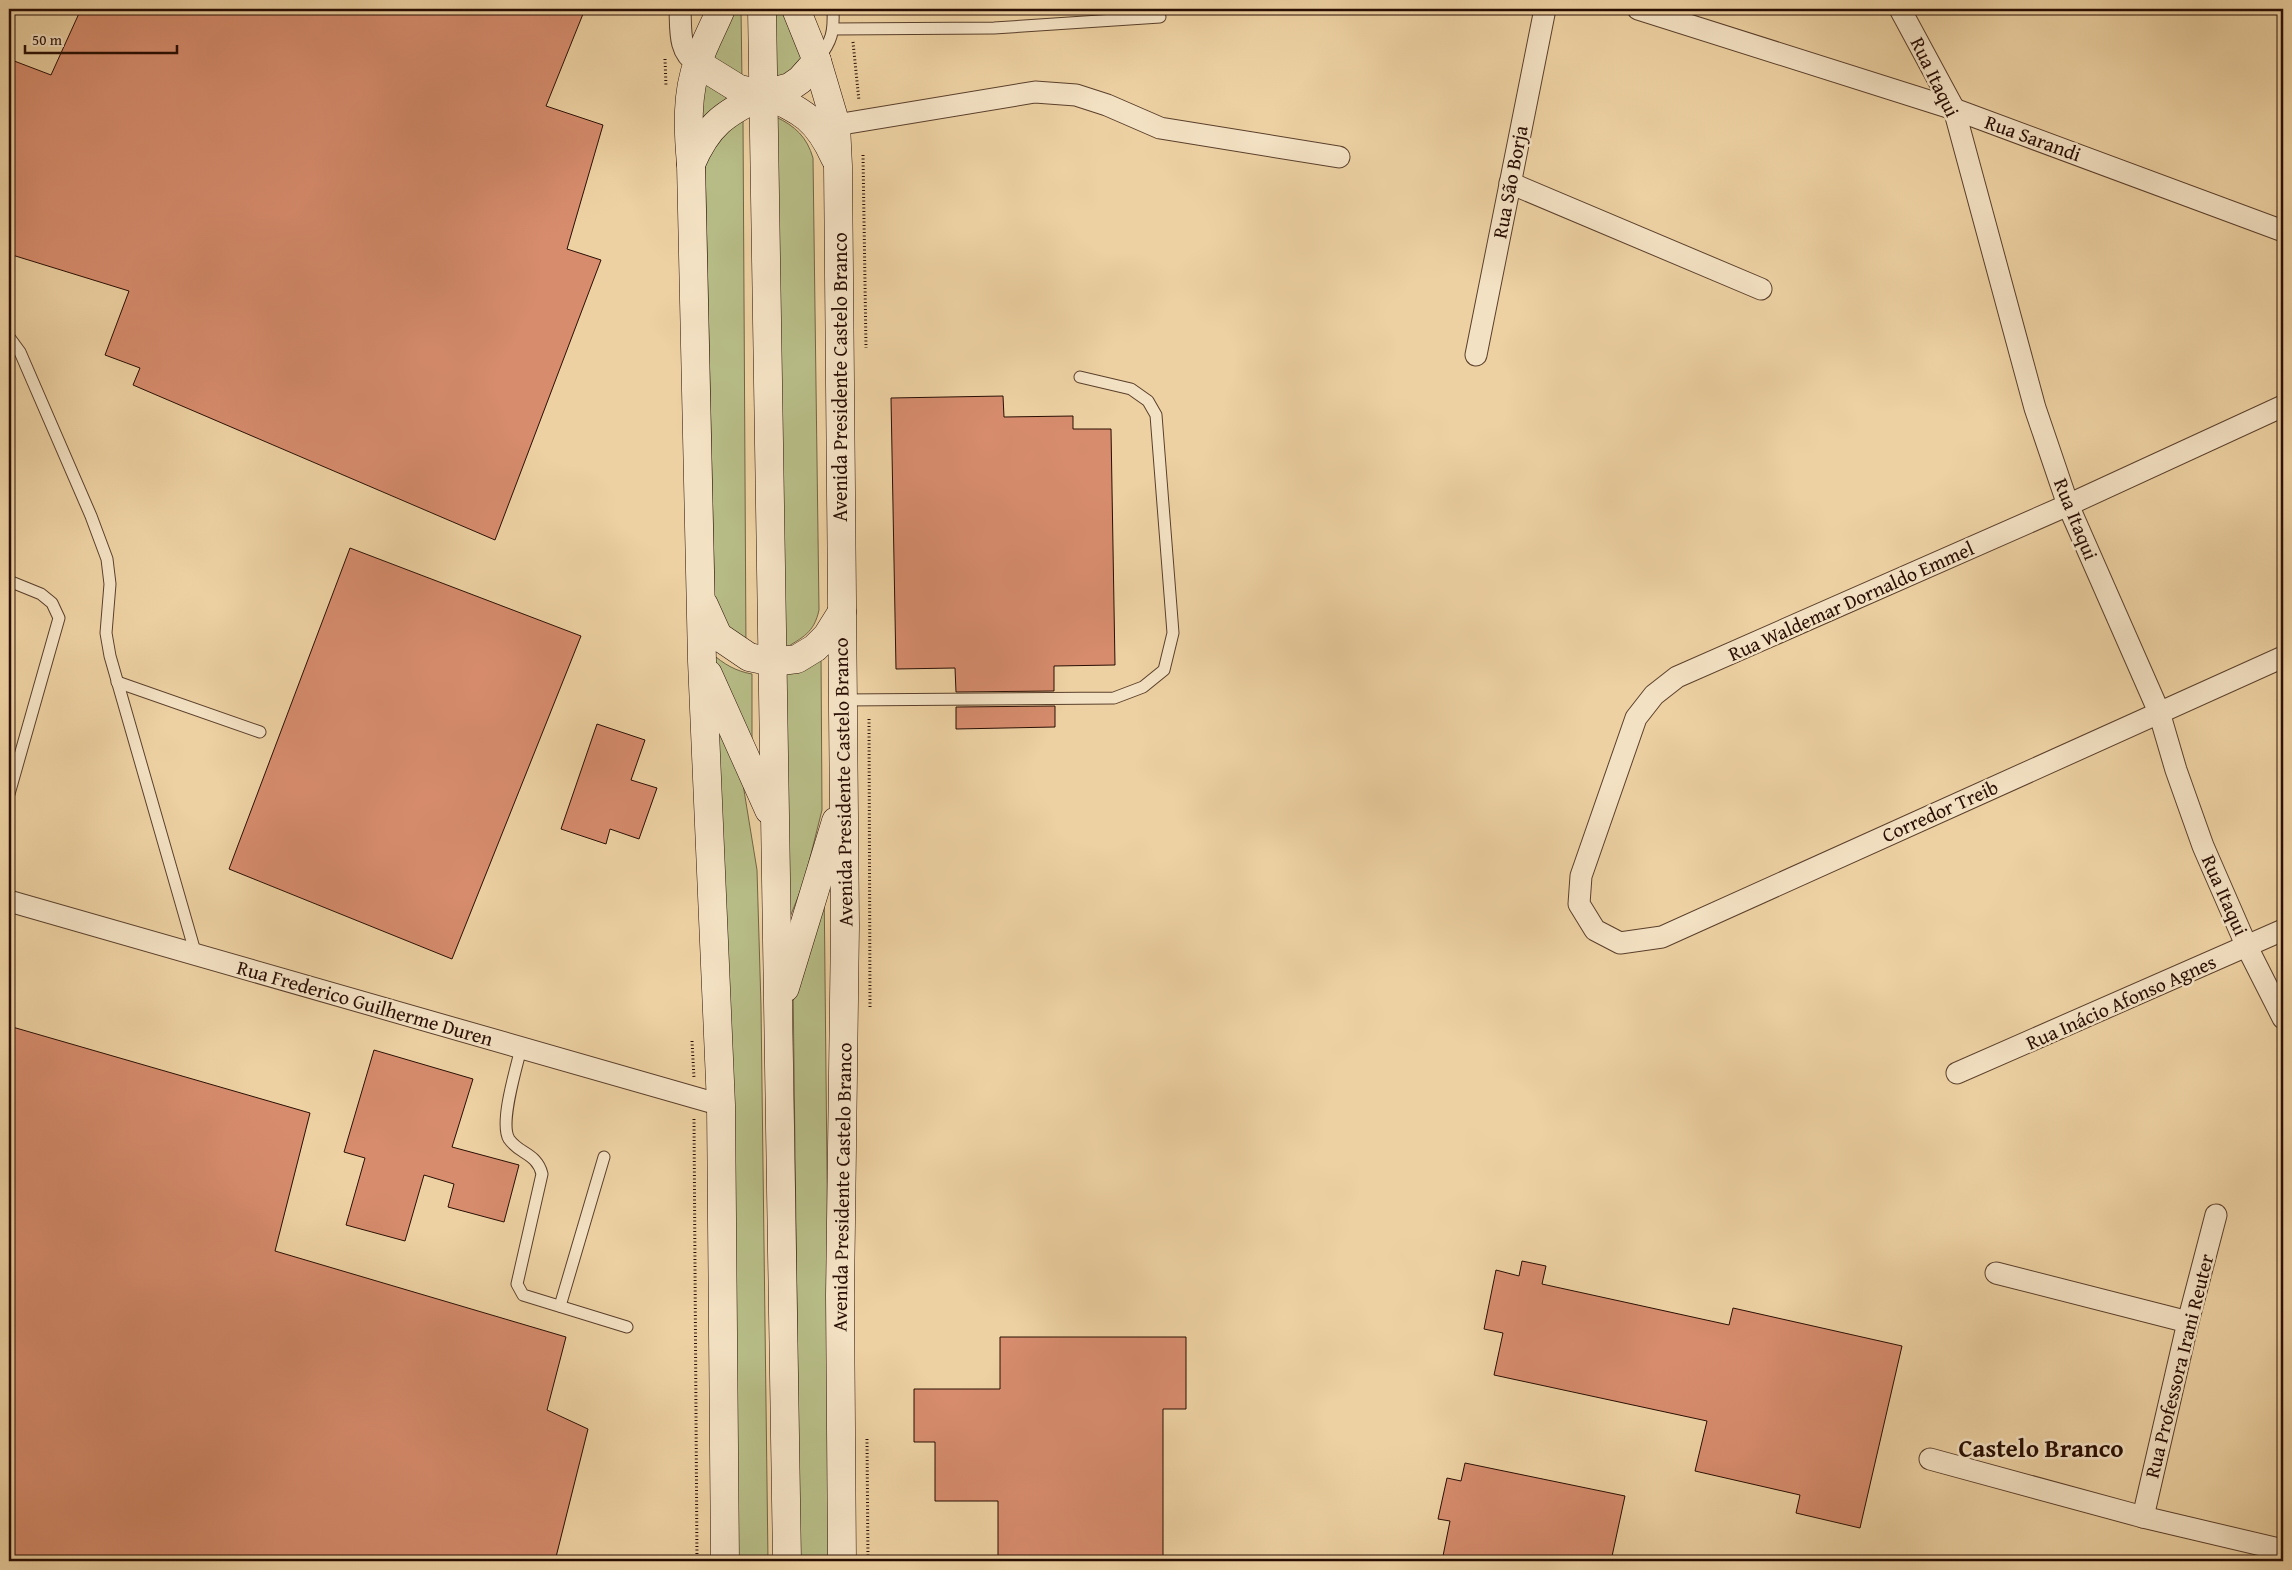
<svg xmlns="http://www.w3.org/2000/svg" width="2292" height="1570" font-family="'Gentium Book Plus',serif">
	<rect width="100%" height="100%" fill="#edd1a2"/>
	<filter id="stains"><feTurbulence type="fractalNoise" baseFrequency=".004" numOctaves="4"/><feColorMatrix values="0 0 0 0 .2 0 0 0 0 .09 0 0 0 0 .02 0 0 0 .5 -.17"/></filter>
	<radialGradient id="worn" r=".72"><stop offset=".6" stop-color="#630" stop-opacity="0"/><stop offset="1" stop-color="#630" stop-opacity=".3"/></radialGradient>
	<g fill="#b7bc86" stroke="#706544">
		<polygon points="730,9 741,9 742,82 709,63"/>
		<polygon points="774,9 787,9 808,59 795,71 775,80"/>
		<polygon points="699,78 731,101 694,137"/>
		<path d="M776,117C795,126 807,137 813,158L819,610C814,633 803,637 784,649Z"/>
		<polygon points="743,120 746,652 715,617 705,160 715,138"/>
		<polygon points="821,652 822,810 804,882 788,922 784,675 802,669"/>
		<path d="M711,653C724,664 735,671 752,674V756Z"/>
		<polygon points="712,709 741,772 757,870 761,1006 768,1561 729,1561"/>
		<polygon points="824,878 831,1561 800,1561 793,983"/>
	</g>
	<g fill="#d68c6d" stroke="#290e03">
		<polygon points="81,9 585,9 546,106 603,125 567,249 601,260 495,540 133,385 140,368 105,355 129,291 9,254 9,59 51,75"/>
		<polygon points="1003,396 1004,417 1073,416 1073,429 1111,429 1115,665 1054,666 1054,691 956,692 955,668 896,669 891,398"/>
		<polygon points="350,548 581,636 452,959 229,869"/>
		<polygon points="1055,706 1055,727 956,729 956,707"/>
		<polygon points="597,724 645,740 631,780 657,788 639,839 610,829 606,844 561,829"/>
		<polygon points="9,1026 310,1113 275,1251 566,1337 547,1410 588,1429 555,1561 24,1561 9,1557"/>
		<polygon points="374,1050 473,1079 452,1147 519,1165 504,1222 448,1207 454,1184 424,1175 405,1241 346,1225 365,1158 344,1152"/>
		<polygon points="1522,1261 1546,1266 1542,1284 1729,1325 1733,1308 1902,1346 1860,1528 1796,1513 1800,1495 1695,1471 1707,1421 1494,1375 1503,1333 1484,1329 1496,1270 1519,1276"/>
		<polygon points="1000,1337 1186,1337 1186,1409 1163,1409 1163,1561 998,1561 998,1501 935,1501 935,1442 914,1442 914,1389 1000,1389"/>
		<polygon points="1465,1463 1625,1496 1611,1561 1442,1561 1450,1521 1438,1519 1447,1478 1461,1481"/>
	</g>
	<g fill="none" stroke-linecap="round" stroke-linejoin="round">
		<g stroke="#5a3f2b" stroke-width="13">
			<g id="lane">
				<polyline points="834,29 994,28 1160,17"/>
				<path d="M818,59C832,41 834,32 833,9"/>
				<polyline points="9,337 20,352 91,516 107,559 110,584 106,633 110,656 196,955"/>
				<polyline points="9,581 41,594 52,603 59,618 9,794"/>
				<polyline points="117,682 260,732"/>
				<polyline points="843,700 1114,698 1143,687 1164,670 1173,633 1156,415 1148,401 1131,389 1080,377"/>
				<path d="M521,1048C517,1066 499,1123 509,1139C519,1154 537,1153 542,1174L517,1284L523,1295L627,1327"/>
				<polyline points="560,1306 604,1157"/>
			</g>
		</g>
		<g stroke="#5a3f2b" stroke-width="23">
			<g id="street">
				<path d="M680,9C681,29 678,52 697,63"/>
				<polyline points="1638,9 1954,109 2283,231"/>
				<polyline points="1900,9 1954,109 2035,408 2068,505 2159,712 2176,770 2203,846 2247,947 2283,1018"/>
				<polyline points="836,125 1035,92 1076,95 1107,105 1160,128 1339,157"/>
				<polyline points="1510,183 1761,289"/>
				<polyline points="1476,355 1545,9"/>
				<polyline points="2283,406 2068,505 1677,677 1654,695 1636,718 1581,876 1579,904 1595,930 1620,943 1662,937 2283,657"/>
				<polyline points="9,901 721,1105"/>
				<polyline points="1957,1073 2283,930"/>
				<polyline points="1996,1273 2188,1322"/>
				<polyline points="1930,1459 2143,1517 2283,1550"/>
				<polyline points="2143,1517 2188,1322 2216,1215"/>
			</g>
		</g>
		<g stroke="#290e03" stroke-width="29">
			<g id="secondary">
				<path d="M721,9C714,26 704,44 698,62C686,94 688,131 691,164L702,661L721,1105L725,1561"/>
				<polyline points="762,9 787,1561"/>
				<polyline points="796,9 817,61 836,125 838,166 845,926 840,1296 842,1561"/>
				<polyline points="697,63 739,89 764,94 790,87 800,80 817,61"/>
				<path d="M691,164C708,124 725,113 764,94C802,111 817,118 835,158"/>
				<polyline points="704,605 718,636 749,657 772,662 797,659 815,648 827,636 842,612"/>
				<polyline points="708,674 769,810"/>
				<polyline points="785,988 836,821"/>
			</g>
		</g>
		<g stroke="#290e03" stroke-width="3" stroke-dasharray="1 2.5" stroke-linecap="butt">
			<polyline points="853,42 859,101"/>
			<polyline points="665,59 666,86"/>
			<polyline points="863,155 866,348"/>
			<polyline points="869,719 870,1008"/>
			<polyline points="692,1041 694,1078"/>
			<polyline points="694,1119 697,1561"/>
			<polyline points="867,1439 868,1561"/>
		</g>
		<use href="#lane" stroke="#f3e1c3" stroke-width="11"/>
		<use href="#street" stroke="#f3e1c3" stroke-width="21"/>
		<use href="#secondary" stroke="#f3e1c3" stroke-width="28"/>
	</g>
	<g text-anchor="middle" stroke-width="5" stroke-linejoin="round" paint-order="stroke">
		<g font-size="20" fill="#290e03" stroke="#f3e1c3">
			<text transform="translate(1935 77) rotate(64)" y="7">Rua Itaqui</text>
			<text transform="translate(2033 138) rotate(20)" y="7">Rua Sarandi</text>
			<text transform="translate(1510 182) rotate(-79)" y="7">Rua São Borja</text>
			<text transform="translate(840 377) rotate(-90)" y="7">Avenida Presidente Castelo Branco</text>
			<text transform="translate(2076 519) rotate(68)" y="7">Rua Itaqui</text>
			<text transform="translate(1851 601) rotate(-24)" y="7">Rua Waldemar Dornaldo Emmel</text>
			<text transform="translate(843 782) rotate(-91)" y="7">Avenida Presidente Castelo Branco</text>
			<text transform="translate(1940 811) rotate(-24)" y="7">Corredor Treib</text>
			<text transform="translate(2225 895) rotate(66)" y="7">Rua Itaqui</text>
			<text transform="translate(2121 1002) rotate(-24)" y="7">Rua Inácio Afonso Agnes</text>
			<text transform="translate(365 1003) rotate(16)" y="7">Rua Frederico Guilherme Duren</text>
			<text transform="translate(842 1187) rotate(-89)" y="7">Avenida Presidente Castelo Branco</text>
			<text transform="translate(2179 1366) rotate(-76)" y="7">Rua Professora Irani Reuter</text>
		</g>
		<g font-size="25" font-weight="bold" fill="#290e03" stroke="#f3e1c3">
			<text x="2041" y="1457">Castelo Branco</text>
		</g>
	</g>
	<rect width="2292" height="1570" fill="none" stroke="#edd1a2" stroke-width="30"/>
	<rect x="10" y="10" width="2272" height="1550" fill="none" stroke="#290e03" stroke-width="2.5"/>
	<rect x="15" y="15" width="2262" height="1540" fill="none" stroke="#290e03"/>
	<path d="M25 45v8h152v-8" fill="none" stroke="#290e03" stroke-width="2.5"/>
	<text x="32" y="45" font-size="15" fill="#290e03" stroke="#f3e1c3" stroke-width="4" paint-order="stroke">50 m</text>
	<rect width="100%" height="100%" filter="url(#stains)"/>
	<rect width="100%" height="100%" fill="url(#worn)"/>
</svg>
